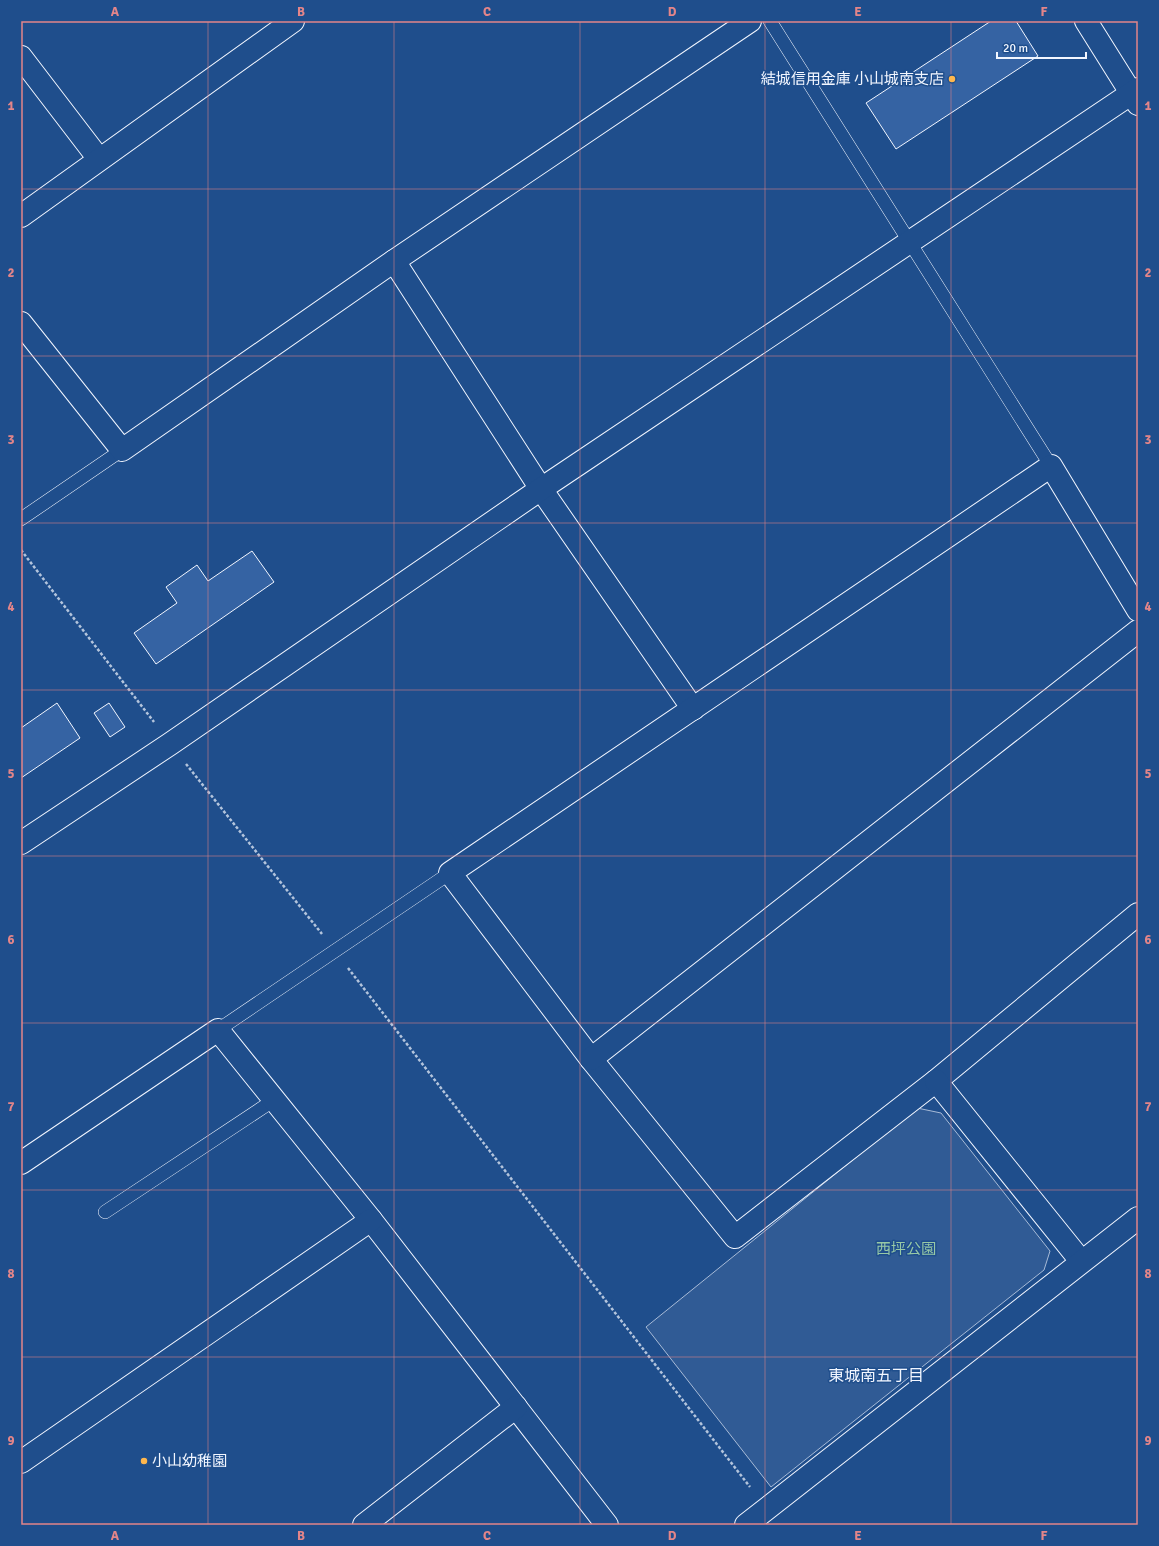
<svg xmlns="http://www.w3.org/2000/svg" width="1159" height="1546" font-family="Signika,'Noto Sans JP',sans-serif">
	<rect width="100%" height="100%" fill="#1f4e8c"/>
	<polygon fill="#305b95" stroke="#a8bbd7" points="917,1108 941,1113 1050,1251 1044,1270 771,1487 646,1327"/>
	<g fill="#3563a3" stroke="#f2f6ff">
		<polygon points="991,21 1016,21 1038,56 896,149 866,103"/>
		<polygon points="252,551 274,582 156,664 134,633 177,603 166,587 197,565 208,581"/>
		<polygon points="57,703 80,738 21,778 21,728"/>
		<polygon points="109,703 125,727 110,737 94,713"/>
	</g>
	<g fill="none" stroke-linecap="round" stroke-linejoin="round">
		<g stroke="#f2f6ff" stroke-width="14">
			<g id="service">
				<polyline points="770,21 1051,466"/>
				<polyline points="21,519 122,450"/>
				<polyline points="218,1030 450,873"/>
				<polyline points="105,1212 274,1100"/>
			</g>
		</g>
		<g stroke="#f2f6ff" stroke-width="24">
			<g id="minor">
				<polyline points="21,57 99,159"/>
				<polyline points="21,216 293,21"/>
				<polyline points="394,261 541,489 693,709"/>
				<polyline points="21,323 122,450 394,261 750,21"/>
				<polyline points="1138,610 1051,466 450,873 591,1059 735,1237 936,1081 1138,914"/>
				<polyline points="591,1059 1138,631"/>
				<polyline points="936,1081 1081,1261"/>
				<polyline points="21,1163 218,1030 371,1220 607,1525"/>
				<polyline points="21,1462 371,1220"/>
				<polyline points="364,1525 516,1407"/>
				<polyline points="746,1525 1138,1218"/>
			</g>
		</g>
		<g stroke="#f2f6ff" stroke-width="24">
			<g id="tertiary">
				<polyline points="1086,21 1138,104"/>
				<polyline points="21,843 170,744 541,489 1138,89"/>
			</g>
		</g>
		<g stroke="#b3c4dc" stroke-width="2.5" stroke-dasharray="3 2" stroke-linecap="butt">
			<polyline points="21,550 154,722"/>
			<polyline points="186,764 322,934"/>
			<polyline points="348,968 750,1487"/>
		</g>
		<use href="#service" stroke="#1f4e8c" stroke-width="13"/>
		<use href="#minor" stroke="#1f4e8c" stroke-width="22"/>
		<use href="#tertiary" stroke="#1f4e8c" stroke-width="22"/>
	</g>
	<path fill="none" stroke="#e38589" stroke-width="1" stroke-opacity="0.55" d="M208,21V1525M394,21V1525M580,21V1525M765,21V1525M951,21V1525M21,189H1138M21,356H1138M21,523H1138M21,690H1138M21,856H1138M21,1023H1138M21,1190H1138M21,1357H1138"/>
	<g fill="#ffb74d" stroke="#1f4e8c" stroke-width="1.5">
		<circle cx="952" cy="79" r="4"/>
		<circle cx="144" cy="1461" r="4"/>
	</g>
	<g text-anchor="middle" stroke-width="3" stroke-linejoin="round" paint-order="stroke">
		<g font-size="15" fill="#f2f6ff" stroke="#1f4e8c" text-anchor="end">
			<text x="944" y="84">結城信用金庫 小山城南支店</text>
			<text x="152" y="1466" text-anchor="start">小山幼稚園</text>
		</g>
		<g font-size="15" fill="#97c8a6" stroke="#1f4e8c">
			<text x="906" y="1254">西坪公園</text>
		</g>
		<g font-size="16" fill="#f2f6ff" stroke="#1f4e8c">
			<text x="876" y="1381">東城南五丁目</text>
		</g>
	</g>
	<rect width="1159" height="1546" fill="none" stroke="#1f4e8c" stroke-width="44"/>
	<path d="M997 52v6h89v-6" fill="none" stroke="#f2f6ff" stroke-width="2"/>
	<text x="1003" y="52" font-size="12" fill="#f2f6ff" stroke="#1f4e8c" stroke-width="3" paint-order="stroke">20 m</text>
	<rect x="22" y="22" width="1115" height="1502" fill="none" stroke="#e38589" stroke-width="1.5"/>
	<g font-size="13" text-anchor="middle" font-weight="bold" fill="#e38589">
		<text x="115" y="16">A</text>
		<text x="301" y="16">B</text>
		<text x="487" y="16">C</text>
		<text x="672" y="16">D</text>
		<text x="858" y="16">E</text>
		<text x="1044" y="16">F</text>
		<text x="11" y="110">1</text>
		<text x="1148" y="110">1</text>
		<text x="11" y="277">2</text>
		<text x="1148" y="277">2</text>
		<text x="11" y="444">3</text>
		<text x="1148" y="444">3</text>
		<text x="11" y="611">4</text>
		<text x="1148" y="611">4</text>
		<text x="11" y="778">5</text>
		<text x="1148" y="778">5</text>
		<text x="11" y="944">6</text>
		<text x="1148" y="944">6</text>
		<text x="11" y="1111">7</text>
		<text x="1148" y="1111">7</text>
		<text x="11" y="1278">8</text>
		<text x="1148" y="1278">8</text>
		<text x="11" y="1445">9</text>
		<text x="1148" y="1445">9</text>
		<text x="115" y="1540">A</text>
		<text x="301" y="1540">B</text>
		<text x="487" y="1540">C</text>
		<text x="672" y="1540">D</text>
		<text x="858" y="1540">E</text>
		<text x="1044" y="1540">F</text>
	</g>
</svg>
